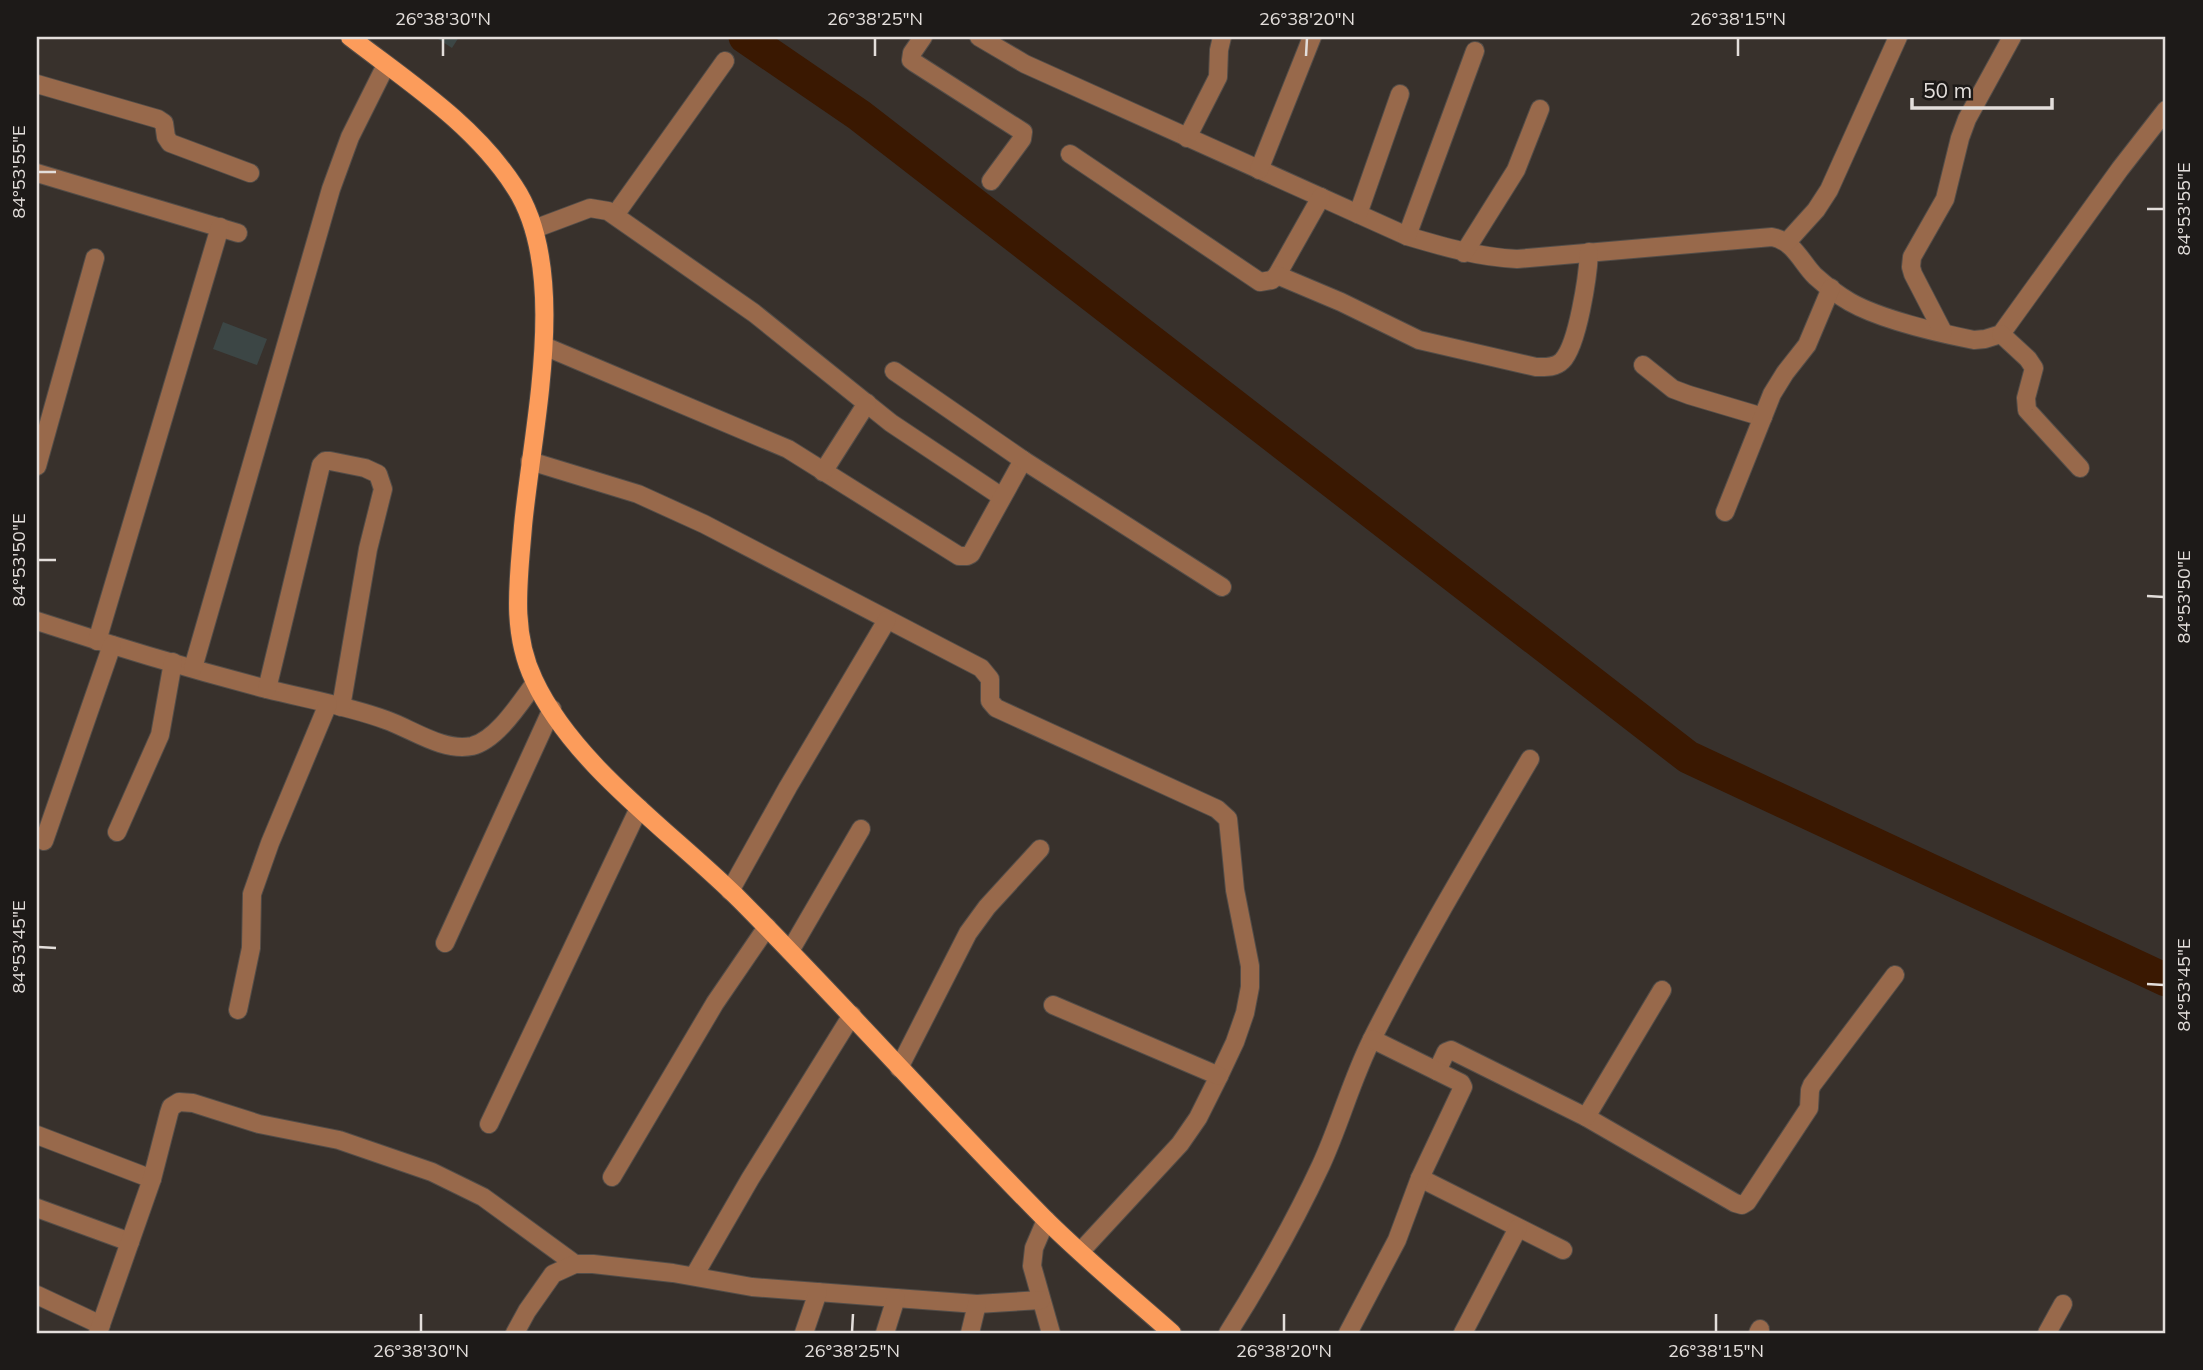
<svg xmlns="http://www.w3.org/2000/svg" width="2203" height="1370" font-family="Mulish,sans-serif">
	<rect width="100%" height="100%" fill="#38312c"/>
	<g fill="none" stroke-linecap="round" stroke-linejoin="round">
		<polyline stroke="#3a1801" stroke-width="33" points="745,37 859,115 1688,757 2166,980"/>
	</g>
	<g fill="#3c4645">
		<polygon points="435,37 459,37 452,48"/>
		<polygon points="223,322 267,339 257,365 213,349"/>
	</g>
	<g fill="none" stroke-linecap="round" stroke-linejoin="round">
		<g stroke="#534d48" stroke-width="20">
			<g id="minor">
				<polyline points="923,37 912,53 911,60 915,63 1023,132 1022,139 991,181"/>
				<path d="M979,37L1025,64L1407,236C1444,247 1478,257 1517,259L1772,237C1794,241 1801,262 1815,276C1825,285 1838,295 1850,302C1880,319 1939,333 1974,340L1985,339L2001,334L2120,169L2166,110"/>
				<polyline points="37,84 158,119 164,123 166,137 170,143 250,173"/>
				<polyline points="1187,138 1218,77 1219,50 1222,37"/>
				<polyline points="1070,154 1260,282 1272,280 1277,275 1321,197"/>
				<polyline points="1259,170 1312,37"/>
				<polyline points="37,173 238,233"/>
				<polyline points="1358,214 1400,94"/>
				<polyline points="615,215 725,61"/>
				<polyline points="534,229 590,208 608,211 754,313 891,423 1002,497"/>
				<polyline points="1407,236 1475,51"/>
				<polyline points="1787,242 1816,210 1829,190 1898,37"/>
				<polyline points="1464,253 1516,170 1540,109"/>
				<path d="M1277,275L1341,302L1419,340L1536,367C1545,367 1555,368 1562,361C1578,345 1588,275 1589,252"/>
				<polyline points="1943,332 1913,274 1911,267 1912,257 1945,199 1960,138 1967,119 2012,37"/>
				<polyline points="2001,334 2028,359 2034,368 2026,398 2027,410 2080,468"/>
				<polyline points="544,346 788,449 959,556 967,556 971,554 1023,460"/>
				<polyline points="1643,365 1673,389 1689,395 1763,417"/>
				<polyline points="894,371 1023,460 1222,587"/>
				<polyline points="530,461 638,494 704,524 981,668 990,679 990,701 996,708 1217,809 1228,819 1235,890 1250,966 1250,987 1245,1013 1235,1042 1219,1076 1198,1118 1180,1144 1081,1251"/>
				<polyline points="37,466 95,258"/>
				<polyline points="823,472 867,403"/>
				<polyline points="1725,512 1772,394 1785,373 1807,345 1831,288"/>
				<path d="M37,621C113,646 190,669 267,689C307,699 348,706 386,720C412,729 443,752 472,746C497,740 520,703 535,683"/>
				<polyline points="97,641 220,227"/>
				<polyline points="193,668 331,189 350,137 386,65"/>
				<polyline points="267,689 321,465 325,461 330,461 365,468 378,474 383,489 368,549 341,707"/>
				<polyline points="117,832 160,735 173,662"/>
				<polyline points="44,841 112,645"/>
				<polyline points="730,891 788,787 887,620"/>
				<polyline points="445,943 552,709"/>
				<polyline points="790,951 861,829"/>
				<polyline points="1053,1005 1219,1076"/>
				<polyline points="238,1010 251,948 252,894 270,843 328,704"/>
				<polyline points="899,1068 968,933 987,907 1040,849"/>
				<polyline points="1437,1071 1446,1052 1451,1050 1586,1117 1735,1203 1742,1205 1747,1202 1809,1108 1810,1090 1812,1085 1895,975"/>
				<polyline points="1586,1117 1662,990"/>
				<polyline points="489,1124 639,808"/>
				<polyline points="37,1135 152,1179"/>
				<polyline points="612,1177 715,1003 767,927"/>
				<polyline points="1420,1178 1563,1250"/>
				<polyline points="37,1208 130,1242"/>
				<polyline points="1046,1220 1034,1248 1032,1266 1051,1333"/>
				<polyline points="694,1276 750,1179 852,1015"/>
				<polyline points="37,1295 101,1325"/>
				<polyline points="98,1333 152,1179 169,1113 171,1107 179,1102 193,1103 259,1124 339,1140 432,1172 483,1197 575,1264"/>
				<polyline points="515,1333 527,1311 553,1274 575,1264 593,1264 673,1273 752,1287 896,1298 977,1304 1041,1300"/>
				<polyline points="804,1333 818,1292"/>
				<polyline points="885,1333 896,1298"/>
				<polyline points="970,1333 977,1304"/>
				<path d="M1228,1333C1262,1279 1294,1223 1321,1165C1340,1124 1352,1078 1373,1037C1421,942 1476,851 1530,759"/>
				<polyline points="1348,1333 1397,1240 1420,1178 1463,1087 1461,1083 1372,1039"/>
				<polyline points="1463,1333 1518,1228"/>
				<polyline points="1758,1333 1760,1329"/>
				<polyline points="2047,1333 2063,1304"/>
			</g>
		</g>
		<g stroke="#534d48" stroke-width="20">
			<path id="major" d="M350,37C407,81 474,124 514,186C571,271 532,428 523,526C519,578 510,630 534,680C574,766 674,834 741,901C844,1005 941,1114 1043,1217C1084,1258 1129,1295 1172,1333"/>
		</g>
		<use href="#minor" stroke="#98694b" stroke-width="18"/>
		<use href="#major" stroke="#fc9c5b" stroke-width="18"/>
	</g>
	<path fill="none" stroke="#e3dedb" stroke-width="2.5" d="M443,56V38M875,56V38M1306,56L1307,38M1738,56V38M38,172H56M2147,209H2164M38,560H56M2147,596L2164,597M38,947L56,948M2147,984L2164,985M421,1332V1314M852,1332L853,1314M1284,1332V1314M1716,1332V1314"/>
	<rect width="2203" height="1370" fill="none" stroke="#1d1a18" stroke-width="77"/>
	<path d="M1912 98v10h140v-10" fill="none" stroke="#e3dedb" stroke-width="3.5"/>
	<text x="1923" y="98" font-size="21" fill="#e3dedb" stroke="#1d1a18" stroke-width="5" paint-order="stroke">50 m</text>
	<rect x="38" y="38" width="2126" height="1294" fill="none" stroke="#e3dedb" stroke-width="2.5"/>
	<g font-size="18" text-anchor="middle" fill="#e3dedb">
		<text x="443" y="25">26°38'30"N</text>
		<text x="875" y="25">26°38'25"N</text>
		<text x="1307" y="25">26°38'20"N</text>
		<text x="1738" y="25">26°38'15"N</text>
		<text transform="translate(19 172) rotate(-90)" y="6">84°53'55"E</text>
		<text transform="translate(2184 209) rotate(-90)" y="6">84°53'55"E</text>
		<text transform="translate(19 560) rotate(-90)" y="6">84°53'50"E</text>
		<text transform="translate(2184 597) rotate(-90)" y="6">84°53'50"E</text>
		<text transform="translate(19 947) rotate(-90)" y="6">84°53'45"E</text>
		<text transform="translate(2184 985) rotate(-90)" y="6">84°53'45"E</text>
		<text x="421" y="1357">26°38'30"N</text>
		<text x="852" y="1357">26°38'25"N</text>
		<text x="1284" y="1357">26°38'20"N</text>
		<text x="1716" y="1357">26°38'15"N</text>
	</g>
</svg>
